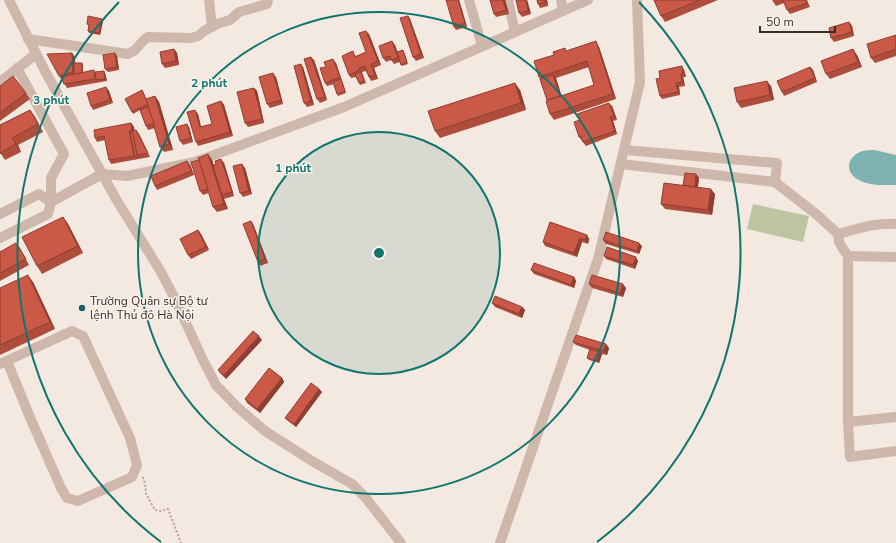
<svg xmlns="http://www.w3.org/2000/svg" width="896" height="543" font-family="'Nunito Sans',sans-serif">
	<rect width="100%" height="100%" fill="#f4e9e0"/>
	<polygon fill="#bcc59f" points="753,204 809,216 803,242 747,229"/>
	<path fill="#7db3b0" d="M874,150L896,155V185C884,185 870,186 859,180C846,174 846,159 858,153C863,150 869,150 874,150Z"/>
	<g fill="none" stroke-linecap="round" stroke-linejoin="round">
		<polyline stroke="#baa195" stroke-width="2" stroke-dasharray="2 2" stroke-linecap="butt" points="143,477 145,484 146,494 155,510 161,511 168,509 181,543"/>
		<g stroke="#ceb7ab" stroke-width="10">
			<polyline points="9,0 46,73 116,199 161,272 174,297 203,360 216,385 236,406 265,431 312,461 352,484 365,497 401,543"/>
			<polyline points="209,0 212,27"/>
			<polyline points="469,0 482,46"/>
			<polyline points="508,0 515,32"/>
			<polyline points="561,0 563,11"/>
			<polyline points="28,39 128,54 135,50 144,40 148,37 191,38 198,36 204,31 217,24 230,20 239,12 267,4 268,0"/>
			<polyline points="17,68 64,154 51,178 51,202"/>
			<polyline points="0,82 36,54"/>
			<polyline points="624,150 777,163 775,182"/>
			<polyline points="621,164 775,182 816,214 838,234 839,242 843,249 848,256 848,422 850,457 896,451"/>
			<polyline points="51,202 102,174 127,176 195,162 344,107 588,0"/>
			<polyline points="0,214 39,194 51,202 48,214 0,238"/>
			<path d="M838,234C857,229 876,222 896,224"/>
			<polyline points="848,256 896,257"/>
			<polyline points="0,364 72,331 83,336 130,438 137,465 132,477 78,501 67,498 61,488 29,415 7,361"/>
			<polyline points="848,422 896,417"/>
			<polyline points="500,543 598,259 640,82 637,0"/>
		</g>
	</g>
	<g fill="#af4d3d" fill-rule="evenodd">
		<polygon points="459,0 467,27 456,30 454,27"/>
		<polygon points="490,0 505,0 509,14 496,17 494,14"/>
		<polygon points="527,0 531,14 522,17 519,13"/>
		<polygon points="537,0 547,0 548,6 540,8 538,4"/>
		<polygon points="654,0 718,0 665,22 661,16"/>
		<polygon points="772,0 807,0 810,7 790,14 787,10 784,3 776,6"/>
		<polygon points="408,16 410,19 424,58 416,61 413,57"/>
		<polygon points="103,21 100,35 89,33 88,31 89,26 87,24"/>
		<polygon points="849,22 852,26 854,36 834,42 831,38"/>
		<polygon points="369,34 381,65 374,68 378,79 371,81 366,71 362,72 366,83 360,85 356,77 351,78 349,75 355,55 356,56 366,52"/>
		<polygon points="896,35 896,56 875,63 871,58"/>
		<polygon points="395,45 397,52 404,52 408,64 402,66 400,62 394,64 391,60 386,62 383,58"/>
		<path d="M599,47L616,99L554,120L550,114L547,100L540,79L539,77L567,51ZM589,67L594,85L561,96L556,78Z"/>
		<polygon points="174,49 177,53 179,65 165,68 162,64"/>
		<polygon points="857,55 862,67 830,79 826,74"/>
		<polygon points="117,56 119,70 108,72 105,69"/>
		<polygon points="75,57 75,63 83,65 83,72 105,73 107,81 67,88 62,80 59,76"/>
		<polygon points="314,60 327,100 320,103 317,99"/>
		<polygon points="336,63 346,93 338,96 337,94 334,84 327,86 325,83"/>
		<polygon points="303,67 314,105 307,107 304,103"/>
		<polygon points="810,67 813,70 817,82 784,96 782,92"/>
		<polygon points="684,70 686,77 683,77 685,86 679,87 680,95 662,99 660,96 660,78"/>
		<polygon points="276,77 283,104 270,108 267,104"/>
		<polygon points="0,86 26,93 30,99 0,121"/>
		<polygon points="771,86 774,100 741,108 737,102"/>
		<polygon points="106,87 109,91 113,103 93,110 91,106"/>
		<polygon points="254,88 257,91 264,123 248,127 245,123"/>
		<polygon points="142,90 147,100 155,96 159,102 173,150 164,152 160,147 155,128 148,130 146,126 140,110 133,114 132,112"/>
		<polygon points="520,90 526,110 440,138 435,131"/>
		<polygon points="221,101 224,105 233,136 198,146 196,142 198,114 201,127 212,124"/>
		<polygon points="612,106 617,120 613,121 617,134 586,146 579,137 580,120"/>
		<polygon points="30,110 35,117 43,132 18,145 21,152 5,160 1,154 0,154 0,125"/>
		<polygon points="131,123 134,127 134,130 136,130 139,134 150,157 111,164 109,160 105,140 97,142 95,138"/>
		<polygon points="189,127 193,142 183,145 180,141"/>
		<polygon points="208,154 212,160 214,165 224,163 234,196 224,199 228,209 217,212 213,207 209,193 203,195 200,191 199,160"/>
		<polygon points="190,165 194,175 157,190 155,186"/>
		<polygon points="245,168 252,194 243,197 240,193"/>
		<polygon points="696,174 699,178 698,187 715,194 712,215 665,209 661,204"/>
		<polygon points="63,217 68,224 83,253 42,274 37,266"/>
		<polygon points="251,221 253,224 268,263 260,266 258,262"/>
		<polygon points="198,230 201,234 209,250 191,259 188,255"/>
		<polygon points="587,235 589,239 588,244 582,242 577,257 545,246 543,242"/>
		<polygon points="603,240 642,246 639,254 606,244"/>
		<polygon points="16,243 20,248 29,265 0,281 0,252"/>
		<polygon points="604,256 638,261 635,269 606,259"/>
		<polygon points="531,270 574,277 576,281 574,288 534,274"/>
		<polygon points="33,282 55,329 0,355 0,288"/>
		<polygon points="589,284 626,288 623,297 592,288"/>
		<polygon points="492,303 522,307 525,310 522,318 495,307"/>
		<polygon points="262,340 226,379 220,373 218,370"/>
		<polygon points="573,342 609,348 607,355 602,354 599,363 589,360 587,358 590,350 576,345"/>
		<polygon points="282,378 284,382 260,413 247,403 245,399"/>
		<polygon points="319,389 322,392 296,427 288,421 285,418"/>
	</g>
	<g fill="#8e3e32">
		<polygon points="458,0 459,0 467,27 465,23"/>
		<polygon points="503,0 505,0 509,14 506,10"/>
		<polygon points="526,0 527,0 531,14 528,11"/>
		<polygon points="545,0 547,0 548,6"/>
		<polygon points="408,16 410,19 424,58 421,54"/>
		<polygon points="102,19 103,21 100,35 99,33"/>
		<polygon points="849,22 852,26 854,36 852,32"/>
		<polygon points="366,31 369,34 381,65 378,61"/>
		<polygon points="392,41 395,45 401,62 398,58"/>
		<polygon points="596,41 599,47 616,99 613,94"/>
		<polygon points="174,49 177,53 179,65 176,61"/>
		<polygon points="853,49 857,55 862,67 858,62"/>
		<polygon points="72,53 75,57 75,74 74,74 73,72"/>
		<polygon points="115,53 117,56 119,70 117,67"/>
		<polygon points="311,57 314,60 327,100 325,97"/>
		<polygon points="333,59 336,63 346,93 340,77"/>
		<polygon points="82,63 83,65 83,76 82,74"/>
		<polygon points="301,64 303,67 314,105 311,101"/>
		<polygon points="371,64 374,68 378,79 375,75"/>
		<polygon points="682,66 684,70 686,77 683,73"/>
		<polygon points="810,67 813,70 817,82 815,78"/>
		<polygon points="104,71 105,73 107,81 105,79"/>
		<polygon points="273,73 276,77 283,104 281,100"/>
		<polygon points="681,74 683,77 685,86 682,82"/>
		<polygon points="553,75 556,78 563,100 560,96"/>
		<polygon points="767,81 771,86 774,100 770,95"/>
		<polygon points="515,83 520,90 526,110 521,103"/>
		<polygon points="676,83 679,87 680,95 678,92"/>
		<polygon points="106,87 109,91 113,103 110,100"/>
		<polygon points="254,88 257,91 264,123 262,119"/>
		<polygon points="155,96 159,102 173,150 169,144"/>
		<polygon points="221,101 224,105 233,136 230,132"/>
		<polygon points="609,103 612,106 617,120 614,116"/>
		<polygon points="30,110 35,117 43,132 38,124"/>
		<polygon points="195,110 198,114 202,131 200,127"/>
		<polygon points="610,117 613,121 617,134 615,131"/>
		<polygon points="131,123 134,127 139,155 132,131"/>
		<polygon points="187,124 189,127 193,142 191,138"/>
		<polygon points="136,130 139,134 150,157 148,153"/>
		<polygon points="129,131 132,135 135,157 134,156"/>
		<polygon points="12,138 18,145 21,152 16,144"/>
		<polygon points="208,154 212,160 223,195 222,195 224,199 228,209 224,204"/>
		<polygon points="221,159 224,163 234,196 232,192"/>
		<polygon points="187,161 190,165 194,175 191,171"/>
		<polygon points="242,164 245,168 252,194 249,191"/>
		<polygon points="696,174 699,178 697,192 695,188"/>
		<polygon points="711,189 715,194 712,215 708,210"/>
		<polygon points="63,217 68,224 83,253 78,246"/>
		<polygon points="251,221 253,224 268,263 265,259"/>
		<polygon points="198,230 201,234 209,250 206,247"/>
		<polygon points="587,235 589,239 588,244 585,240"/>
		<polygon points="580,238 582,242 577,257 574,253"/>
		<polygon points="639,243 642,246 639,254 637,251"/>
		<polygon points="636,257 638,261 635,269 633,265"/>
		<polygon points="28,275 33,282 55,329 50,322"/>
		<polygon points="574,277 576,281 574,288 571,285"/>
		<polygon points="623,284 626,288 623,297 620,293"/>
		<polygon points="522,307 525,310 522,318 519,314"/>
		<polygon points="259,336 262,340 226,379 224,375"/>
		<polygon points="606,344 609,348 607,355 604,351"/>
		<polygon points="600,352 602,354 599,363 597,361"/>
		<polygon points="282,378 284,382 260,413 257,409"/>
		<polygon points="319,389 322,392 296,427 294,424"/>
	</g>
	<g fill="#cb5947" stroke="#8e3e32">
		<polygon points="446,0 458,0 465,23 454,27"/>
		<polygon points="490,0 503,0 506,10 494,14"/>
		<polygon points="516,0 526,0 528,11 519,13"/>
		<polygon points="537,0 545,0 546,2 538,4"/>
		<polygon points="654,0 700,0 661,16"/>
		<polygon points="783,0 806,0 807,3 787,10"/>
		<polygon points="88,16 102,19 99,33 88,31 89,25 87,24"/>
		<polygon points="408,16 421,54 413,57 400,18"/>
		<polygon points="849,22 852,32 831,38 829,28"/>
		<polygon points="366,31 378,61 371,64 375,75 369,77 365,66 359,68 360,70 349,75 342,56 353,51 355,57 366,52 359,33"/>
		<polygon points="896,35 896,49 871,58 867,44"/>
		<polygon points="392,41 398,58 391,60 390,56 383,58 379,46"/>
		<polygon points="596,41 613,94 550,114 546,101 594,85 587,61 539,77 534,61 554,55 553,52 565,48 566,51"/>
		<polygon points="174,49 176,61 162,64 160,52"/>
		<polygon points="853,49 858,62 826,74 821,61"/>
		<polygon points="403,50 407,62 401,65 397,52"/>
		<polygon points="72,53 73,72 59,76 47,54"/>
		<polygon points="115,53 117,67 105,69 103,55"/>
		<polygon points="311,57 325,97 317,99 304,59"/>
		<polygon points="333,59 340,77 325,83 320,68 326,67 324,62"/>
		<polygon points="74,63 82,63 82,73 74,74"/>
		<polygon points="301,64 311,101 304,103 294,66"/>
		<polygon points="682,66 683,73 681,74 682,82 676,83 678,92 660,96 656,79 660,78 659,71"/>
		<polygon points="810,67 815,78 782,92 777,81"/>
		<polygon points="94,70 95,79 64,84 61,77"/>
		<polygon points="104,71 105,79 96,80 95,72"/>
		<polygon points="361,72 364,81 359,83 355,74"/>
		<polygon points="273,73 281,100 267,104 259,77"/>
		<polygon points="553,75 560,96 547,100 540,79"/>
		<polygon points="13,76 26,93 0,113 0,86"/>
		<polygon points="341,79 345,91 337,94 333,82"/>
		<polygon points="767,81 770,95 737,102 734,88"/>
		<polygon points="515,83 521,103 435,131 428,111"/>
		<polygon points="106,87 110,100 91,106 87,93"/>
		<polygon points="254,88 262,119 245,123 237,92"/>
		<polygon points="142,90 148,104 132,112 125,99"/>
		<polygon points="155,96 169,144 160,147 146,99"/>
		<polygon points="221,101 230,132 196,142 187,112 195,110 200,127 212,124 207,106"/>
		<polygon points="609,103 614,116 610,117 615,131 583,142 581,136 579,137 574,122 580,120 577,114"/>
		<polygon points="148,107 154,123 146,126 140,110"/>
		<polygon points="30,110 38,124 12,138 16,144 0,153 0,125"/>
		<polygon points="131,123 132,131 129,131 134,156 109,160 104,136 95,138 94,130"/>
		<polygon points="187,124 191,138 180,141 176,127"/>
		<polygon points="136,130 148,153 137,155 132,131"/>
		<polygon points="130,133 133,133 137,155 138,157 135,157"/>
		<polygon points="208,154 224,204 213,207 198,158"/>
		<polygon points="221,159 232,192 222,195 213,166 216,164 215,161"/>
		<polygon points="199,160 208,189 200,191 191,162"/>
		<polygon points="187,161 191,171 155,186 151,176"/>
		<polygon points="242,164 249,191 240,193 233,166"/>
		<polygon points="685,173 696,174 695,187 683,185"/>
		<polygon points="664,183 711,189 708,210 661,204"/>
		<polygon points="63,217 78,246 37,266 22,237"/>
		<polygon points="251,221 265,259 258,262 243,224"/>
		<polygon points="550,222 587,235 585,240 580,238 574,253 543,242"/>
		<polygon points="198,230 206,247 188,255 180,239"/>
		<polygon points="606,232 639,243 637,251 603,240"/>
		<polygon points="16,243 26,259 0,273 0,252"/>
		<polygon points="607,247 636,257 633,265 604,256"/>
		<polygon points="534,263 574,277 571,285 531,270"/>
		<polygon points="28,275 50,322 0,345 0,288"/>
		<polygon points="592,275 623,284 620,293 589,284"/>
		<polygon points="495,296 522,307 519,314 492,303"/>
		<polygon points="253,331 259,336 224,375 218,370"/>
		<polygon points="576,335 606,344 604,351 573,342"/>
		<polygon points="590,349 600,352 597,361 587,358"/>
		<polygon points="269,368 282,378 257,409 245,399"/>
		<polygon points="311,383 319,389 294,424 285,418"/>
	</g>
	<circle cx="379" cy="253" r="121" fill="#0f766e" fill-opacity=".12"/>
	<g fill="none" stroke="#0f766e" stroke-width="2">
		<circle cx="379" cy="253" r="121"/>
		<circle cx="379" cy="253" r="241"/>
		<path d="M161 542A362 362 0 0 1 119 2M639 2A362 362 0 0 1 597 542"/>
	</g>
	<circle fill="#1d5f5d" stroke="#fbf3ed" stroke-width="1.5" cx="82" cy="308" r="4"/>
	<g text-anchor="middle" stroke-width="3" stroke-linejoin="round" paint-order="stroke">
		<g font-size="12" fill="#3b2e2a" stroke="#fbf3ed" text-anchor="start">
			<text x="90" y="305">Trường Quân sự Bộ tư<tspan x="90" dy="14">lệnh Thủ đô Hà Nội</tspan></text>
		</g>
	</g>
	<circle cx="379" cy="253" r="6" fill="#0f766e" stroke="#fbf3ed" stroke-width="2"/>
	<g font-size="12" text-anchor="middle" font-weight="bold" fill="#0f766e" stroke="#fbf3ed" stroke-width="3" stroke-linejoin="round" paint-order="stroke">
		<text x="209" y="87">2 phút</text>
		<text x="51" y="104">3 phút</text>
		<text x="293" y="172">1 phút</text>
	</g>
	<path d="M760 26v6h75v-6" fill="none" stroke="#3b2e2a" stroke-width="2"/>
	<text x="766" y="26" font-size="12" fill="#3b2e2a" stroke="#fbf3ed" stroke-width="3" paint-order="stroke">50 m</text>
</svg>
